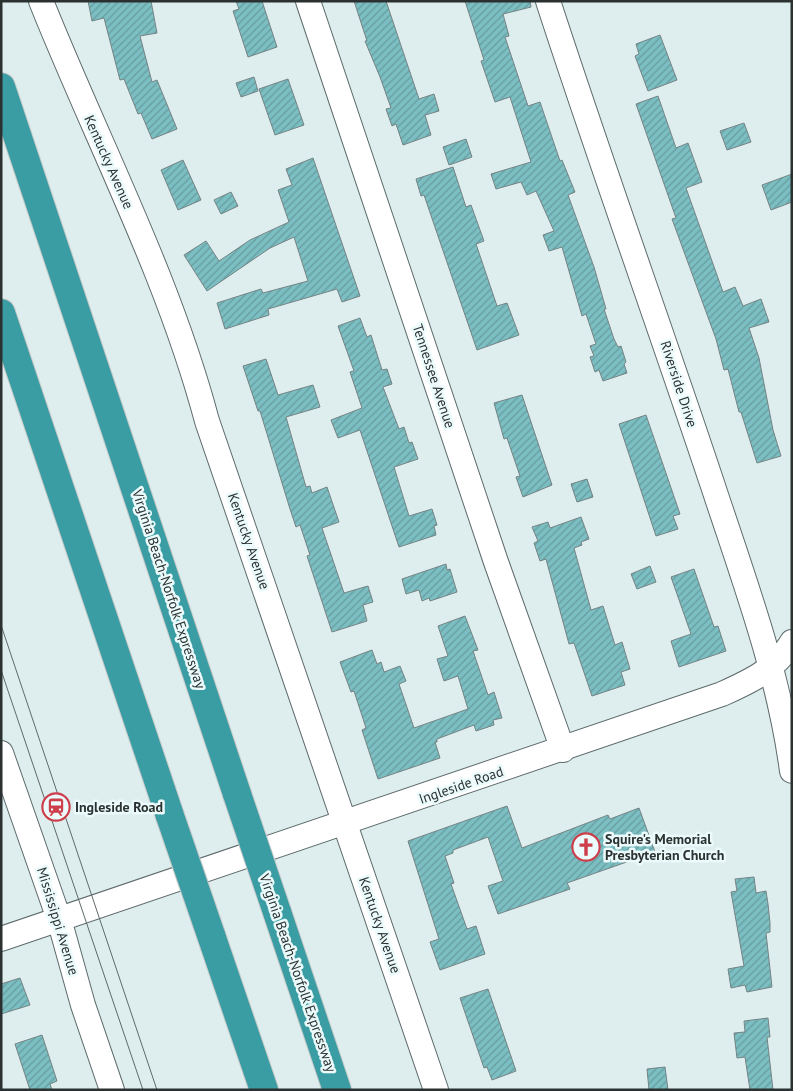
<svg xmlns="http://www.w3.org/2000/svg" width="793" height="1091" font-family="'PT Sans',sans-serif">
	<defs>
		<pattern id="building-hatch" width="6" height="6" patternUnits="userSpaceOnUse" patternTransform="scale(1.25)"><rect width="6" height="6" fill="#7cbfc3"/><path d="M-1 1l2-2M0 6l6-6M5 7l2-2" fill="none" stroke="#669c9f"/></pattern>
	</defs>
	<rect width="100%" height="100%" fill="#deedee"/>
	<g fill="url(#building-hatch)" stroke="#758384">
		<polygon points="88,1 151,1 157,33 140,36 152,82 157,80 177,129 152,139 141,113 138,114 124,79 120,80 104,18 92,21"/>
		<polygon points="236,1 262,1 277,47 248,57 233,11 239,9"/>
		<polygon points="354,1 386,1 419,99 434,94 439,111 425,115 431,135 403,145 396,124 392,126 386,109 391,108 380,77 365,41 367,41"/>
		<polygon points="465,1 530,1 531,7 503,14 509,36 505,37 528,106 540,102 560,161 562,160 575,192 568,195 594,267 606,309 604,309 614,339 618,347 621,346 626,362 624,364 627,373 603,381 599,370 595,372 590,357 594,356 590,346 596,344 586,314 582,316 562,247 549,251 543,235 554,231 536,191 527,195 521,182 496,189 491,174 531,162 510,97 495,102 481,61 484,60"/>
		<polygon points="660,35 677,80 648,91 635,56 639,54 636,44"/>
		<polygon points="254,77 258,91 241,97 236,83"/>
		<polygon points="288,79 304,125 275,135 259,89"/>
		<polygon points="658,96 676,148 688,143 702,182 686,188 723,292 735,287 743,306 761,299 769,322 749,328 759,358 773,430 781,456 757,463 741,412 739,412 728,369 724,370 716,339 672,219 676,218 636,104"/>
		<polygon points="744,123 751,142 727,150 720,131"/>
		<polygon points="466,139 472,157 449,165 443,147"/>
		<polygon points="313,158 360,296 342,302 337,289 268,309 269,315 225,329 217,303 261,289 263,293 308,281 294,237 270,248 207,291 184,255 206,241 219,261 250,240 289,222 278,190 292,185 286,169"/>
		<polygon points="183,160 201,200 178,210 161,170"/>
		<polygon points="453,167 466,207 471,205 484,241 476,244 497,306 507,303 519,335 477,350 424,195 421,196 416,179"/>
		<polygon points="792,174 792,202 771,210 762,185"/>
		<polygon points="231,192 238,206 221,214 214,200"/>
		<polygon points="360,318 367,337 371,335 382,370 387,369 392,384 383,387 399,429 404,427 409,443 412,442 418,459 394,467 409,516 432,509 437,525 434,526 436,535 399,547 360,430 338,438 331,420 362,408 350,372 354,371 338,326"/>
		<polygon points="266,359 278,395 313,385 320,407 286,417 306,487 310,486 312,493 327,487 339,522 322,528 344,593 368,586 373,602 363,605 367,621 332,632 307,556 310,555 300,525 296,527 290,509 260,411 258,411 243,366"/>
		<polygon points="522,395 552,485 523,497 516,477 520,476 507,438 504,439 494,403"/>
		<polygon points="646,415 680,514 673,516 678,529 656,536 619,424"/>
		<polygon points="587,479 593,497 577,502 571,484"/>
		<polygon points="581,517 589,539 581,542 582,545 574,548 591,610 603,606 615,645 622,642 630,669 621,672 625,685 592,696 574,643 569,644 546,559 540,561 534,543 538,541 532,527 548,522 550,528"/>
		<polygon points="446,564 447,570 450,569 457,592 430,601 429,598 422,601 419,590 406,594 402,579"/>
		<polygon points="650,566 656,582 637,589 631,574"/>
		<polygon points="694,569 714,627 718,626 726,651 679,667 671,641 691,634 671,577"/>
		<polygon points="465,616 478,650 473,651 488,695 494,692 502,718 493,720 494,725 476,731 474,725 437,739 437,742 435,742 440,758 378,779 362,730 366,728 354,691 351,692 340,662 372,650 377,664 381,662 384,672 400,666 406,681 399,684 414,728 468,709 458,676 444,681 437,659 448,656 438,626"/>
		<polygon points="507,806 522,848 608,815 610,819 639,808 655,852 567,883 570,889 498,914 488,886 503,881 488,837 453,850 453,853 445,856 454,883 451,884 467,929 476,926 485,954 440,970 430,942 439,939 408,841"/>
		<polygon points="754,877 756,893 766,891 768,904 770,923 770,932 766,933 772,987 747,992 745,985 731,988 728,969 744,966 731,892 737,891 735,879"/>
		<polygon points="20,978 30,1005 1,1014 1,984"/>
		<polygon points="488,989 516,1071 492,1080 487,1067 484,1068 460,998"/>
		<polygon points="768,1018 770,1037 767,1037 773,1090 750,1090 745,1057 737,1058 734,1033 745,1032 744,1021"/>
		<polygon points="42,1035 57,1081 50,1084 52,1090 30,1090 15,1044"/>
		<polygon points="665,1067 668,1090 649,1090 647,1069"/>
	</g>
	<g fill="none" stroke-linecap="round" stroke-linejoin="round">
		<g stroke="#5d6a6b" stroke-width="26">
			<g id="minor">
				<path d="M41,1C97,141 168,275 207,421L436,1090"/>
				<polyline points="308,1 496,562 563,750"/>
				<path d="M548,1C601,164 659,324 713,486C744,580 779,673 792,771"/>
				<polyline points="1,753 59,919 83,1005 112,1090"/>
				<path d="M1,939L722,694C751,681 775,670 792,642"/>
			</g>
		</g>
		<g stroke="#c8c9c9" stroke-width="30">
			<g id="motorway">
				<polyline points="1,87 237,794"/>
				<polyline points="1,313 170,816"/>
				<polyline points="277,912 337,1090"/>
				<polyline points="211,935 264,1090"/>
			</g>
		</g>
		<use href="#minor" stroke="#fff" stroke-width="24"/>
		<use href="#motorway" stroke="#3a9da3" stroke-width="28"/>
		<g stroke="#606969" stroke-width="1">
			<polyline points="1,625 157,1090"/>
			<polyline points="1,670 143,1090"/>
		</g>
		<g stroke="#c8c9c9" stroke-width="30" stroke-linecap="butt">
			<g id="motorway-bridge">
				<polyline points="237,794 277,912"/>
				<polyline points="170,816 211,935"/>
			</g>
		</g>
		<use href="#motorway-bridge" stroke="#3a9da3" stroke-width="28"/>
	</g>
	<defs>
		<g id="station-ring" transform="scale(1.4375)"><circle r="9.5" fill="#ebfafb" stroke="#cd3d4a" stroke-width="1.5"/><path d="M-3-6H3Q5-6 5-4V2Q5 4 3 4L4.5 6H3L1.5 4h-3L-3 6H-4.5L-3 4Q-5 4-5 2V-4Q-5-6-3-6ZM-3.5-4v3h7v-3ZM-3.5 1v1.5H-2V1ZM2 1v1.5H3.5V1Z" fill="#cd3d4a"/></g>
		<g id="church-ring" transform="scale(1.4375)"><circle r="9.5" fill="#ebfafb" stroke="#cd3d4a" stroke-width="1.5"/><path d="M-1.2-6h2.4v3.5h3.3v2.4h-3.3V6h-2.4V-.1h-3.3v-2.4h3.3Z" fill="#cd3d4a"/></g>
	</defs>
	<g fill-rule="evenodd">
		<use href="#station-ring" x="56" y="807"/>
		<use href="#church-ring" x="586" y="847"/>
	</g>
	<g text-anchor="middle" stroke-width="5" stroke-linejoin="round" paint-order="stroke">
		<g font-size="14" fill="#2b3131" stroke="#ebfafb">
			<text transform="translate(109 162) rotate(66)" y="5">Kentucky Avenue</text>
			<text transform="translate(434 376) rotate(72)" y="5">Tennessee Avenue</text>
			<text transform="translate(679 384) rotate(72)" y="5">Riverside Drive</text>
			<text transform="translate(249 541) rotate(71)" y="5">Kentucky Avenue</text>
			<text transform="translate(169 589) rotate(72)" y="5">Virginia Beach-Norfolk Expressway</text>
			<text transform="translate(461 785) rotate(-19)" y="5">Ingleside Road</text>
			<text transform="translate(58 921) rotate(73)" y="5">Mississippi Avenue</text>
			<text transform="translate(380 925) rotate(71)" y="5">Kentucky Avenue</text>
			<text transform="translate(298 973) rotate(71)" y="5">Virginia Beach-Norfolk Expressway</text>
		</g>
		<g font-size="14" font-weight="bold" fill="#2b3131" stroke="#ebfafb" text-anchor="start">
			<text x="75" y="812">Ingleside Road</text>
			<text x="605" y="844">Squire's Memorial<tspan x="605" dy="16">Presbyterian Church</tspan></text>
		</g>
	</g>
	<rect width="793" height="1091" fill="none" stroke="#2b3131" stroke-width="5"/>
</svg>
